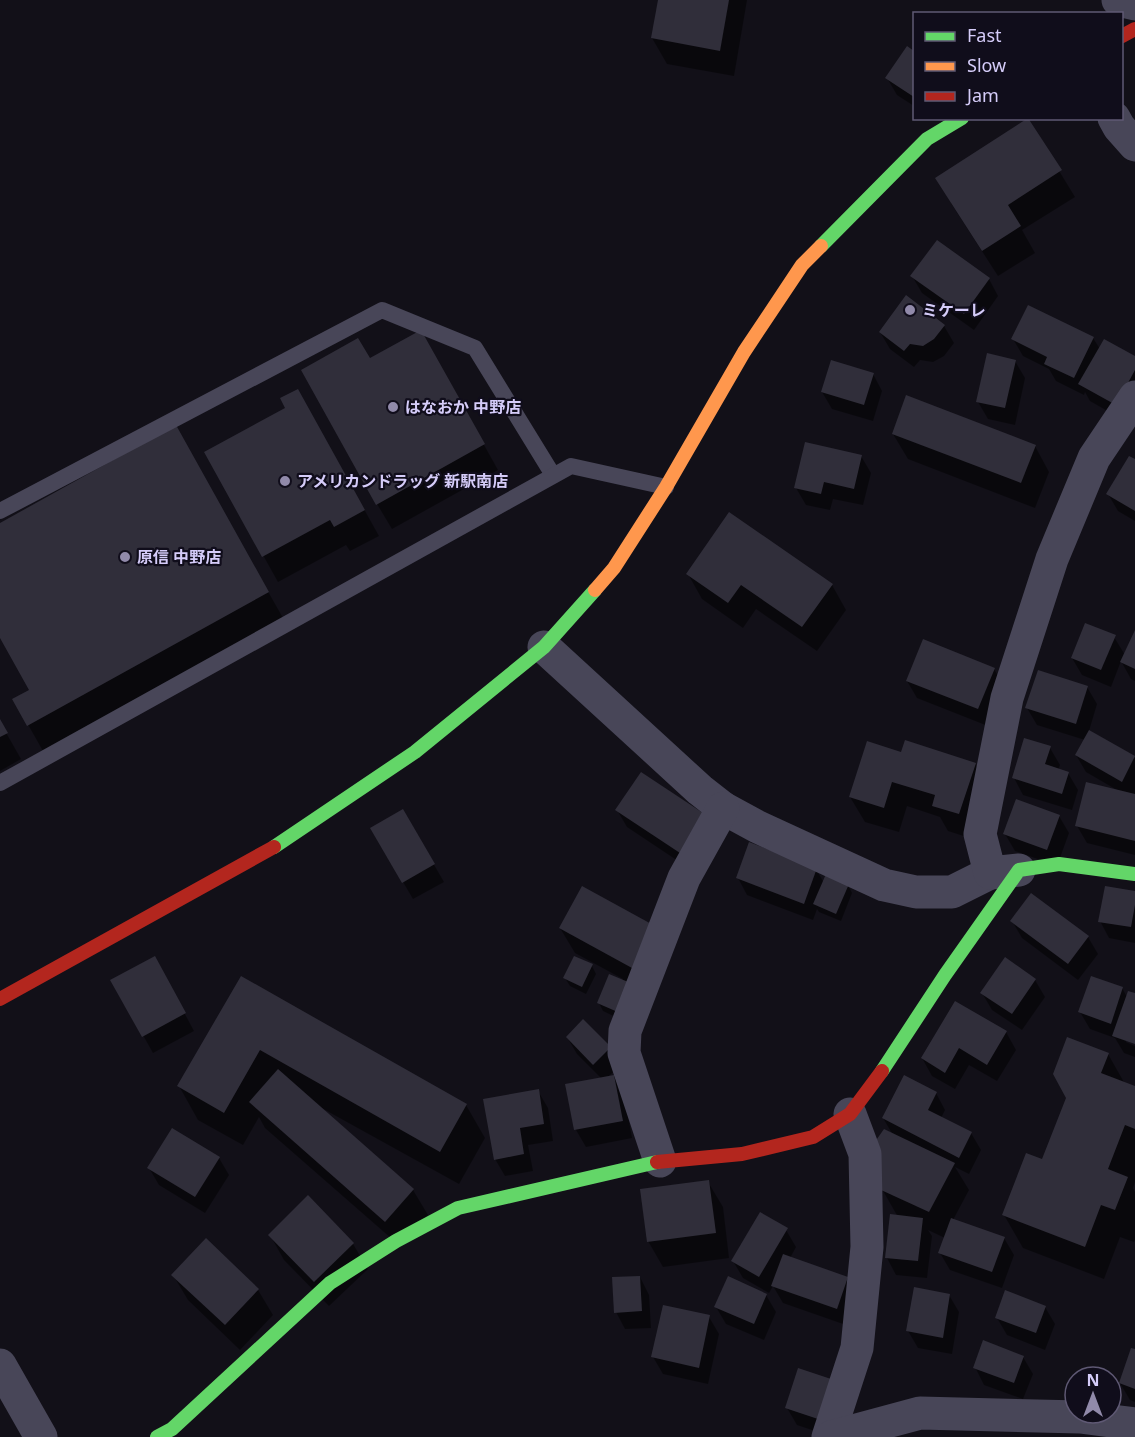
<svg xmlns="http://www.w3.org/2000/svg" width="1135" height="1437" font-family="'Noto Sans','Noto Sans JP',sans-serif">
	<rect width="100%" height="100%" fill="#121018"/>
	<g fill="#0007">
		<polygon points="659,0 747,0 734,76 667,64 652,38"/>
		<polygon points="907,48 914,52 914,106 897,95 887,78"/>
		<polygon points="1028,120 1075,197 1022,230 1035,253 998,276 951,203"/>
		<polygon points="912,276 989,279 998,296 974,330 922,293"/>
		<polygon points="1028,307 1093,338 1100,349 1135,358 1135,404 1125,421 1090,401 1085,392 1084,395 1056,381 1049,369 1023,356 1013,339"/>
		<polygon points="944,326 954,343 944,356 933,362 920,360 914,367 890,349 880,332"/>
		<polygon points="435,357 498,470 392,529 377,504 370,360"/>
		<polygon points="1015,361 1025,378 1015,425 988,419 978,402"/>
		<polygon points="873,374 882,391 873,421 832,409 822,392"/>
		<polygon points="312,416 379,536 350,551 346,545 278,582 206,453"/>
		<polygon points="175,427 283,618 43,751 14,700 31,690 0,635 0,525"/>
		<polygon points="893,434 1035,446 1049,472 1035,508 908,459"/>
		<polygon points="861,456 871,473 863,505 833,499 830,510 806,505 796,488"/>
		<polygon points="1135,461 1135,521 1118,511 1108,494"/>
		<polygon points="688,574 832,585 846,610 817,651 756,609 743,628 702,599"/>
		<polygon points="1135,633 1135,681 1131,679 1121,661 1111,687 1082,675 1072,658 1114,637 1125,655"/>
		<polygon points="994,669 1004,686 988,726 917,698 907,681"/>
		<polygon points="1087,687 1097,704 1089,731 1135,758 1135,855 1087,843 1077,826 1117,790 1086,772 1076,755 1085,740 1037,725 1027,708"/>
		<polygon points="0,722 21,759 0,771"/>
		<polygon points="1050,748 1060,765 1058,770 1068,773 1078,790 1072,810 1023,795 1014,778"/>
		<polygon points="902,754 975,764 989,790 973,839 948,831 940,817 907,806 899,832 865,822 850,797"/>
		<polygon points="642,774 690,869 627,827 617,810"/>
		<polygon points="403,811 444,882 413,899 372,829"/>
		<polygon points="1059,816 1069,833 1057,866 1015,851 1005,834"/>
		<polygon points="816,869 824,883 848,885 852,893 841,921 819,912 817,909 813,920 747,895 738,878"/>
		<polygon points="1135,892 1135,943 1109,938 1100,921"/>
		<polygon points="1012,921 1088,937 1098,954 1078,980 1022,938"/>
		<polygon points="654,927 624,1021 603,1011 599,1003 623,979 575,953 560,928"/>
		<polygon points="592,966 596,974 586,994 570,986 565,978"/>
		<polygon points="164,975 194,1031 153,1053 112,980"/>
		<polygon points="241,978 466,1105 485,1138 459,1184 318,1106 413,1190 428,1215 400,1246 265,1128 259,1117 243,1145 198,1120 179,1086"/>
		<polygon points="1035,980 1045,997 1022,1030 992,1010 982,993"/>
		<polygon points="1122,988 1127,997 1135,995 1135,1042 1126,1039 1126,1042 1135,1046 1135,1057 1124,1053 1115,1038 1090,1029 1080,1012"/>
		<polygon points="583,1021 620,1065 607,1078 614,1076 624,1093 632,1138 586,1147 576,1130 602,1079 577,1054 567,1037"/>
		<polygon points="1006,1032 1016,1050 997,1081 969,1065 955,1089 932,1076 922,1058"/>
		<polygon points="1108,1054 1125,1084 1135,1088 1135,1182 1133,1188 1135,1192 1135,1240 1134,1242 1120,1237 1104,1279 1023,1248 1004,1215 1043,1161"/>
		<polygon points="538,1091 548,1108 553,1141 528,1145 533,1171 505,1176 495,1159"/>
		<polygon points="936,1093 945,1110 941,1118 971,1133 981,1150 969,1174 955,1167 969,1190 953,1220 1004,1238 1014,1255 1002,1288 950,1270 940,1253 945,1238 928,1230 932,1236 927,1278 896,1275 887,1258 898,1217 882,1189 893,1135 883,1118"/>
		<polygon points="219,1158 229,1175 205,1213 159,1185 149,1168"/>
		<polygon points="708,1182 723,1207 729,1258 663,1267 648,1241"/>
		<polygon points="786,1230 796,1247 790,1258 847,1278 857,1295 846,1325 783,1303 773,1286 769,1293 743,1278 733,1261"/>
		<polygon points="270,1235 353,1244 368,1269 329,1306 284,1260"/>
		<polygon points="173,1275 258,1290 273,1315 240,1350 188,1300"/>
		<polygon points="640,1277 649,1295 651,1328 625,1329 616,1312"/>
		<polygon points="766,1295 776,1312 764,1340 726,1324 716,1307"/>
		<polygon points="949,1295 959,1312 952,1354 918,1348 908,1331"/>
		<polygon points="1045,1307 1055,1324 1045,1350 1007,1335 997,1318"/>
		<polygon points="709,1317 719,1334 708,1384 663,1374 653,1357"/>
		<polygon points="1135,1351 1135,1402 1130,1400 1120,1383"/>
		<polygon points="1023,1357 1033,1374 1023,1399 984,1385 975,1367"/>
		<polygon points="799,1370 827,1435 797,1425 787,1408"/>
	</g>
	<g fill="#302e3a">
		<polygon points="658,0 729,0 720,51 651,38"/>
		<polygon points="907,46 914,51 914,97 885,78"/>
		<polygon points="1028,118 1062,170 1008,205 1021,226 982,251 935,178"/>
		<polygon points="937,240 990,278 964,314 910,276"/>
		<polygon points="906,295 945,325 934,339 923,346 910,344 904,351 879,332"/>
		<polygon points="1028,305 1094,337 1074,378 1044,364 1047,357 1011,339"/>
		<polygon points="421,330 485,444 376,505 301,370 358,338 370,358"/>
		<polygon points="1104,339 1135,356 1135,370 1116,405 1078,384"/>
		<polygon points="987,353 1016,360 1005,408 976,402"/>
		<polygon points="831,360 874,373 864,405 821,392"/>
		<polygon points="298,389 365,510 334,527 330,520 262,557 204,452 285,408 280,398"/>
		<polygon points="906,395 1036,445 1021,483 892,434"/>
		<polygon points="176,425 269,592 27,726 12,699 29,690 0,638 0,523"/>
		<polygon points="805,442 862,455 854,489 824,482 821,494 794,488"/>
		<polygon points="1129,456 1135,459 1135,511 1106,494"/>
		<polygon points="729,512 833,584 802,627 741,585 728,603 686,574"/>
		<polygon points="1085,623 1116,635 1101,670 1071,658"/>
		<polygon points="1135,630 1135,669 1120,662"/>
		<polygon points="923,639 995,668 978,709 906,681"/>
		<polygon points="1038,670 1088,686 1076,724 1025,708"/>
		<polygon points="0,719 8,733 0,737"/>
		<polygon points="1089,730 1135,756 1122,782 1075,755"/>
		<polygon points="1024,738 1051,746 1045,764 1069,772 1062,794 1012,778"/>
		<polygon points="905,740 976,763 959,814 932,806 935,795 892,782 884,808 849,797 867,741 901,752"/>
		<polygon points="641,772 706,815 680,853 615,810"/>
		<polygon points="1086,782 1135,794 1135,841 1075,826"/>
		<polygon points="1016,799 1060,815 1047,850 1003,834"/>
		<polygon points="403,809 435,864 402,883 370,828"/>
		<polygon points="749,842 817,868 804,904 736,878"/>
		<polygon points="826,874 849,884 836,914 813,904"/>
		<polygon points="582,886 655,926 632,968 559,928"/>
		<polygon points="1105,886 1135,891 1135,905 1131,927 1098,922"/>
		<polygon points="1031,893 1089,936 1068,964 1010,921"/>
		<polygon points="155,956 186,1013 142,1037 110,980"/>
		<polygon points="574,956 593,964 582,987 563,978"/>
		<polygon points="1005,957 1036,979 1012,1014 980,993"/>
		<polygon points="609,974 633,984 620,1013 597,1003"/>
		<polygon points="241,976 467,1104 440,1152 260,1050 224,1113 177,1086"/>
		<polygon points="1091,976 1123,987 1111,1024 1078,1012"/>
		<polygon points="1128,991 1135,993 1135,1044 1112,1036"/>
		<polygon points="955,1001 1007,1031 987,1065 959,1048 945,1073 921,1058"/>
		<polygon points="583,1019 611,1047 593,1065 566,1037"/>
		<polygon points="1067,1037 1109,1053 1101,1073 1135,1086 1135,1129 1125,1125 1108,1169 1128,1177 1115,1210 1101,1205 1085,1247 1002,1215 1026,1153 1042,1159 1066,1098 1053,1074"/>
		<polygon points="278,1069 414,1189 385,1222 249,1102"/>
		<polygon points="614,1075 623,1121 574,1130 565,1084"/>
		<polygon points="904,1075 937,1092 928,1110 972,1132 959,1158 882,1118"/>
		<polygon points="539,1089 544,1124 520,1128 524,1154 494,1160 483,1099"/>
		<polygon points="172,1128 220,1157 195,1197 147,1168"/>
		<polygon points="884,1129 955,1163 929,1212 881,1190 872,1146"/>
		<polygon points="709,1180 716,1233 647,1242 640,1189"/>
		<polygon points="308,1195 354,1243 314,1282 268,1235"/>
		<polygon points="760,1212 788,1228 759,1277 731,1261"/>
		<polygon points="890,1214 923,1218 918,1261 885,1258"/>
		<polygon points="951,1218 1005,1237 992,1272 938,1253"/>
		<polygon points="206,1238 259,1289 225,1325 171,1275"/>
		<polygon points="783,1254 848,1277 837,1309 771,1286"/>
		<polygon points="640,1276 642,1311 614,1313 612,1277"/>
		<polygon points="728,1276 767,1294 754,1324 714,1307"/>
		<polygon points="914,1287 950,1294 943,1338 906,1331"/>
		<polygon points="1005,1290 1046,1306 1036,1333 995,1318"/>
		<polygon points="663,1305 710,1315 699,1368 651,1357"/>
		<polygon points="983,1340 1024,1356 1014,1383 973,1368"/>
		<polygon points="1131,1348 1135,1349 1135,1389 1119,1383"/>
		<polygon points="798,1368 831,1379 818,1419 785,1408"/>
	</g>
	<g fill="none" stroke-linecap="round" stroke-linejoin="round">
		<g stroke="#484658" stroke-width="16">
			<polyline points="0,511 382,310 475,348 553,475"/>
			<polyline points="0,783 571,466 666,487"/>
		</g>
		<g stroke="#484658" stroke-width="33">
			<polyline points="1118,0 1135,4"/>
			<polyline points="1114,118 1119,127 1135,145"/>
			<polyline points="544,647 700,790 723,808 758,827 884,885 916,892 952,892 990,873"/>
			<polyline points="1019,870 990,873 980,834 1007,698 1052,559 1094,458 1135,397"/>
			<polyline points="660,1161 624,1053 625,1031 684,878 723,808"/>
			<polyline points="0,1365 41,1437"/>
			<polyline points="828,1437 857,1348 867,1247 865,1154 850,1114"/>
			<polyline points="831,1437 920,1413 1080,1417 1135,1424"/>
		</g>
		<g stroke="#63d668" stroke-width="14">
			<polyline points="821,246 927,139 962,118"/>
			<polyline points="274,847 415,752 544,647 595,590"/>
			<polyline points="882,1071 945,975 1019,870 1059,864 1135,874"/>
			<polyline points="157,1437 172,1429 330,1283 396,1241 458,1208 657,1162"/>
		</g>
		<polyline stroke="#ff974d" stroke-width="14" points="595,590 614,568 666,487 744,352 802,265 821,246"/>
		<g stroke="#b3261e" stroke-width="14">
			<polyline points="1122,36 1135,29"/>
			<polyline points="0,999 274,847"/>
			<polyline points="657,1162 742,1154 813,1137 850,1114 882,1071"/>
		</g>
	</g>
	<g fill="#918aaa" stroke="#100d1b" stroke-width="2">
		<circle cx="910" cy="310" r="6"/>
		<circle cx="393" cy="407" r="6"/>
		<circle cx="285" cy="481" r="6"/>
		<circle cx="125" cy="557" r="6"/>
	</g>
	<g text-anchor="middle" stroke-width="4.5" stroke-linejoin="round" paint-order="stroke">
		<g font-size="16" font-weight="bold" fill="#d5ccf9" stroke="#100d1b" text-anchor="start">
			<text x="922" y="316">ミケーレ</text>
			<text x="405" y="413">はなおか 中野店</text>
			<text x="297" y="487">アメリカンドラッグ 新駅南店</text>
			<text x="137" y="563">原信 中野店</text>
		</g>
	</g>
	<rect x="913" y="12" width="210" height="108" fill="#100d1b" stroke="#5f5974" stroke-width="1.5"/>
	<rect x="925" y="32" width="30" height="9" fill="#63d668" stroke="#5f5974" stroke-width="1.5"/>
	<text x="967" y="42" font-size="18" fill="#d5ccf9">Fast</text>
	<rect x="925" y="62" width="30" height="9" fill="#ff974d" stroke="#5f5974" stroke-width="1.5"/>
	<text x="967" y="72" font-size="18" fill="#d5ccf9">Slow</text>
	<rect x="925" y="92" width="30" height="9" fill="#b3261e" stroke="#5f5974" stroke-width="1.5"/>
	<text x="967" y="102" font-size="18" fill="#d5ccf9">Jam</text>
	<g transform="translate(1093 1395)"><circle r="28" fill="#100d1b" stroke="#5f5974" stroke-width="1.5"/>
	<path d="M0-4.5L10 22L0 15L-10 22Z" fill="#918aaa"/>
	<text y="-9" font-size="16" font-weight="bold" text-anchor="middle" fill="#d5ccf9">N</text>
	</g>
</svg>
